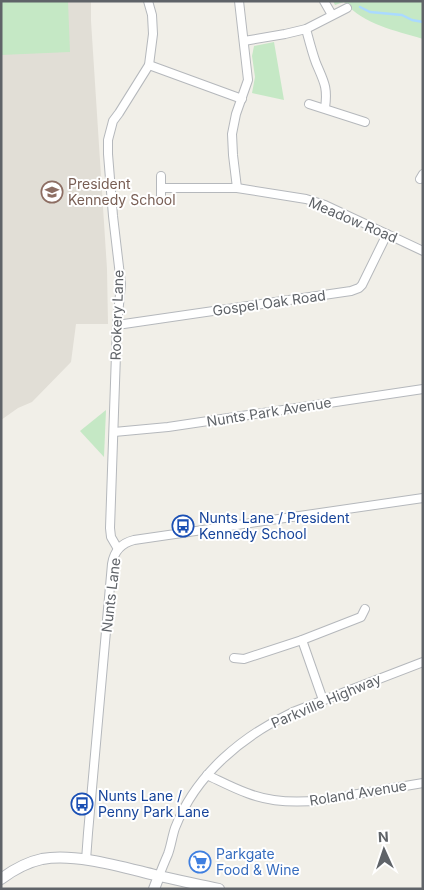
<svg xmlns="http://www.w3.org/2000/svg" width="424" height="890" font-family="Inter,sans-serif">
	<rect width="100%" height="100%" fill="#f1efe8"/>
	<polygon fill="#e1ded6" points="1,1 91,1 91,21 107,269 108,324 76,324 71,362 32,402 18,408 1,420"/>
	<g fill="#c5e8c5">
		<polygon points="1,1 68,1 70,52 1,55"/>
		<path d="M333,1H423V39C394,30 365,25 344,2L335,5Z"/>
		<polygon points="274,42 284,100 252,93 255,77 252,56 254,46"/>
		<polygon points="106,410 104,457 80,431"/>
	</g>
	<g fill="none" stroke-linecap="round" stroke-linejoin="round">
		<polyline stroke="#aadaff" stroke-width="2.5" points="360,7 370,12 402,15 412,20 423,22"/>
		<g stroke="#b5b8bc" stroke-width="10">
			<g id="minor">
				<polyline points="324,1 332,15"/>
				<path d="M306,29C309,40 312,52 316,63C324,82 328,87 325,108"/>
				<polyline points="244,41 285,34 306,29 347,8"/>
				<polyline points="149,65 242,99"/>
				<polyline points="309,104 365,122"/>
				<polyline points="420,179 423,174"/>
				<polyline points="162,188 237,188 306,199 325,205 423,251"/>
				<polyline points="237,188 233,155 232,134 236,114 248,80 239,1"/>
				<polyline points="161,196 161,176"/>
				<polyline points="117,325 351,291 359,288 362,285 387,234"/>
				<polyline points="114,432 168,427 423,389"/>
				<polyline points="118,549 111,537 110,528 117,325 121,284 113,216 108,154 108,140 113,121 119,113 149,65 153,34 152,15 148,1"/>
				<polyline points="302,640 323,700"/>
				<polyline points="234,658 244,659 302,640 361,617 365,609"/>
				<path d="M207,775C220,781 233,788 247,793C270,802 297,803 322,800L423,783"/>
				<path d="M86,860L88,833L112,564C114,551 122,543 134,540L423,498"/>
				<path d="M159,876C162,868 165,861 168,854C171,846 172,837 175,828C196,774 242,736 293,712L423,662"/>
			</g>
		</g>
		<g stroke="#b5b8bc" stroke-width="12">
			<g id="tertiary">
				<path d="M1,879C13,870 28,862 42,859C76,853 122,867 155,875C176,880 197,884 219,889"/>
				<polyline points="154,889 159,876"/>
			</g>
		</g>
		<use href="#minor" stroke="#fff" stroke-width="8"/>
		<use href="#tertiary" stroke="#fff" stroke-width="10"/>
	</g>
	<defs>
		<g id="school-ring" transform="scale(1.125)"><circle r="9.5" fill="#fff" stroke="#8d6e63" stroke-width="1.5"/><path d="M0-5L7-2L0 1L-7-2ZM-4 1L0 2.5L4 1V4Q0 6-4 4Z" fill="#8d6e63"/></g>
		<g id="bus-ring" transform="scale(1.125)"><circle r="9.5" fill="#fff" stroke="#1a4fb4" stroke-width="1.5"/><path d="M-5-6H5V4H4V6H2V4H-2V6H-4V4H-5ZM-3.5-4V0h7V-4ZM-3.5 1.2v1.5H-2V1.2ZM2 1.2v1.5H3.5V1.2Z" fill="#1a4fb4"/></g>
		<g id="supermarket-ring" transform="scale(1.125)"><circle r="9.5" fill="#fff" stroke="#3f7fe0" stroke-width="1.5"/><path d="M-6-5.5h2.5l.6 2H6L4.5 2H-2.5L-4.4-4H-6ZM-1.5 3.2a1.3 1.3 0 1 0 .1 0ZM3 3.2a1.3 1.3 0 1 0 .1 0Z" fill="#3f7fe0"/></g>
	</defs>
	<g fill-rule="evenodd">
		<use href="#school-ring" x="52" y="192"/>
		<use href="#bus-ring" x="183" y="526"/>
		<use href="#bus-ring" x="82" y="804"/>
		<use href="#supermarket-ring" x="200" y="862"/>
	</g>
	<g text-anchor="middle" stroke-width="4" stroke-linejoin="round" paint-order="stroke">
		<g font-size="14" fill="#785e54" stroke="#fff" text-anchor="start">
			<text x="68" y="189">President<tspan x="68" dy="16">Kennedy School</tspan></text>
		</g>
		<g font-size="14" fill="#5f6368" stroke="#fff">
			<text transform="translate(353 220) rotate(23)" y="5">Meadow Road</text>
			<text transform="translate(269 303) rotate(-8)" y="5">Gospel Oak Road</text>
			<text transform="translate(117 315) rotate(-88)" y="5">Rookery Lane</text>
			<text transform="translate(269 412) rotate(-9)" y="5">Nunts Park Avenue</text>
			<text transform="translate(111 595) rotate(-83)" y="5">Nunts Lane</text>
			<text transform="translate(326 701) rotate(-23)" y="5">Parkville Highway</text>
			<text transform="translate(358 793) rotate(-9)" y="5">Roland Avenue</text>
		</g>
		<g font-size="14" fill="#164399" stroke="#fff" text-anchor="start">
			<text x="199" y="523">Nunts Lane / President<tspan x="199" dy="16">Kennedy School</tspan></text>
			<text x="98" y="801">Nunts Lane /<tspan x="98" dy="16">Penny Park Lane</tspan></text>
		</g>
		<g font-size="14" fill="#366cbe" stroke="#fff" text-anchor="start">
			<text x="216" y="859">Parkgate<tspan x="216" dy="16">Food &amp; Wine</tspan></text>
		</g>
	</g>
	<rect width="424" height="890" fill="none" stroke="#5f6368" stroke-width="5"/>
	<g transform="translate(384 850) rotate(357)" stroke="#ffffff" stroke-width="4" paint-order="stroke">
	<path d="M0-4L9 19L0 12L-9 19Z" fill="#5f6368"/>
	<text y="-8" font-size="14" font-weight="bold" text-anchor="middle" fill="#5f6368">N</text>
	</g>
</svg>
